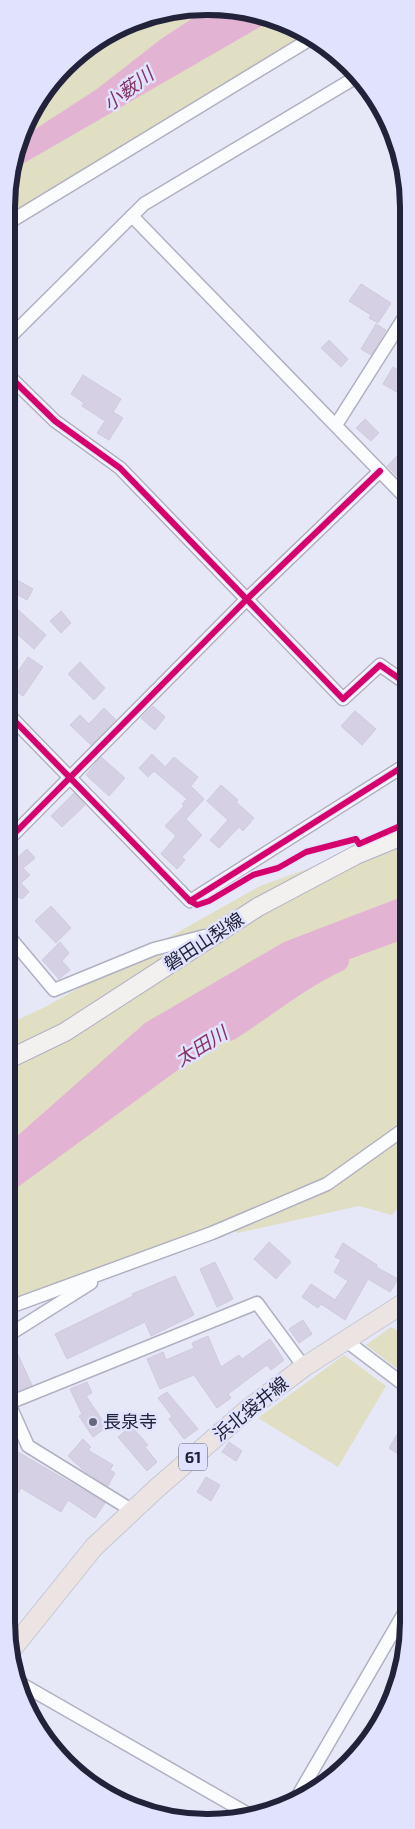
<svg xmlns="http://www.w3.org/2000/svg" width="415" height="1829" font-family="'Exo 2','Noto Sans JP',sans-serif">
	<rect width="100%" height="100%" fill="#e7e8f7"/>
	<g fill="#e0dec3">
		<polygon points="234,8 297,27 306,34 48,199 8,222 8,181 33,107 85,48 156,13"/>
		<polygon points="407,833 407,1164 400,1175 404,1201 392,1215 359,1206 238,1233 232,1229 318,1188 7,1308 7,1025 47,1006 260,886"/>
		<polygon points="391,1327 407,1336 407,1376 366,1345"/>
		<polygon points="344,1355 386,1386 338,1467 258,1418"/>
	</g>
	<g fill="#e3b3d3">
		<polygon points="234,8 272,20 12,170 23,137 97,89 161,39 205,10"/>
		<polygon points="407,895 407,938 309,974 7,1195 7,1145 145,1023 284,942"/>
	</g>
	<g fill="none" stroke-linecap="round" stroke-linejoin="round">
		<path stroke="#e3b3d3" stroke-width="24" d="M229,1029C265,1006 298,978 337,960"/>
	</g>
	<g fill="#d5d0e3" stroke="#cfcadd">
		<polygon points="361,284 391,303 378,323 369,318 371,315 349,301"/>
		<polygon points="376,324 386,330 371,355 361,349"/>
		<polygon points="329,340 348,359 341,367 321,348"/>
		<polygon points="393,367 407,376 407,398 383,384"/>
		<polygon points="83,375 121,399 113,412 123,418 109,440 97,433 105,421 82,406 84,403 71,394"/>
		<polygon points="365,419 379,433 371,441 356,428"/>
		<polygon points="407,446 407,467 398,477 387,466"/>
		<polygon points="17,580 33,589 27,600 11,591"/>
		<polygon points="16,608 46,635 34,649 8,626 12,621 8,617"/>
		<polygon points="61,611 71,623 61,633 50,621"/>
		<polygon points="28,657 43,667 23,696 8,686"/>
		<polygon points="80,662 105,688 94,700 68,674"/>
		<polygon points="153,706 165,717 155,730 141,718"/>
		<polygon points="104,708 116,720 91,745 70,725 80,715 89,724"/>
		<polygon points="355,711 376,729 362,745 341,726"/>
		<polygon points="152,754 165,767 174,757 198,777 191,786 204,799 186,819 202,835 182,857 185,860 177,869 161,854 176,836 165,826 184,806 182,804 187,799 154,771 148,777 139,768"/>
		<polygon points="101,757 125,778 109,796 86,775"/>
		<polygon points="221,785 238,800 236,802 254,818 243,831 239,827 219,848 210,840 228,820 207,801"/>
		<polygon points="74,793 85,805 62,827 51,816"/>
		<polygon points="27,849 35,858 23,868 30,875 21,883 29,892 22,899 19,897 7,908 7,867"/>
		<polygon points="51,906 71,928 56,943 35,921"/>
		<polygon points="60,942 69,953 62,961 70,970 59,979 42,960"/>
		<polygon points="269,1242 291,1262 276,1279 254,1259"/>
		<polygon points="343,1243 377,1265 376,1267 398,1279 390,1292 368,1279 345,1320 321,1304 318,1308 302,1297 311,1284 335,1300 348,1281 334,1272 341,1260 335,1257"/>
		<polygon points="215,1262 233,1299 217,1307 200,1269"/>
		<polygon points="175,1276 194,1315 151,1336 145,1322 67,1359 55,1334 133,1296 132,1294"/>
		<polygon points="303,1320 312,1334 299,1343 289,1329"/>
		<polygon points="208,1336 221,1367 239,1355 242,1359 270,1339 284,1360 271,1370 267,1365 228,1394 231,1398 217,1408 194,1375 160,1389 147,1359 163,1352 166,1360 194,1348 192,1343"/>
		<polygon points="12,1342 32,1385 16,1391 7,1374 7,1344"/>
		<polygon points="87,1382 92,1393 86,1396 107,1427 93,1437 79,1416 82,1414 70,1389"/>
		<polygon points="167,1392 198,1429 184,1439 169,1419 172,1416 158,1398"/>
		<polygon points="407,1418 407,1460 389,1448"/>
		<polygon points="131,1426 148,1445 145,1447 157,1462 147,1471 118,1437"/>
		<polygon points="83,1439 91,1447 88,1450 113,1465 110,1470 115,1473 108,1486 83,1470 68,1456"/>
		<polygon points="229,1442 242,1451 236,1461 222,1452"/>
		<polygon points="6,1445 105,1503 95,1518 68,1500 61,1512 21,1488 15,1498 6,1492"/>
		<polygon points="206,1477 220,1485 211,1501 197,1492"/>
	</g>
	<g fill="none" stroke-linecap="round" stroke-linejoin="round">
		<g stroke="#b1b0c3" stroke-width="15">
			<g id="street">
				<polyline points="132,216 407,499"/>
				<polyline points="8,223 312,38"/>
				<polyline points="8,339 144,204 358,76"/>
				<polyline points="8,375 55,421 120,468 343,699 380,665 407,684"/>
				<polyline points="336,425 407,313"/>
				<polyline points="7,713 190,901 407,764"/>
				<polyline points="7,841 247,599 380,471"/>
				<polyline points="7,934 54,990 154,949 205,936"/>
				<polyline points="7,1308 212,1233 327,1184 407,1127"/>
				<polyline points="7,1336 91,1283"/>
				<polyline points="345,1340 407,1387"/>
				<polyline points="7,1399 28,1446 133,1511"/>
				<polyline points="7,1407 9,1403 257,1303 304,1367"/>
				<polyline points="18,1682 250,1815"/>
				<polyline points="296,1799 407,1608"/>
			</g>
		</g>
		<g stroke="#b1b0c3" stroke-width="20">
			<polyline id="secondary" points="7,1060 65,1032 258,907 356,855 407,834"/>
		</g>
		<g stroke="#c6c7d1" stroke-width="21">
			<polyline id="primary" points="12,1649 94,1547 157,1488 247,1410 304,1367 407,1301"/>
		</g>
		<use href="#street" stroke="#fbfcfe" stroke-width="12"/>
		<use href="#secondary" stroke="#f3f0f0" stroke-width="18"/>
		<use href="#primary" stroke="#ebe4e3" stroke-width="19"/>
		<g stroke="#e1e2fd" stroke-width="9">
			<g id="cycleway">
				<polyline points="8,375 55,421 120,468 343,699 380,665 407,684"/>
				<polyline points="7,713 190,901 197,905 209,901 253,875 278,868 306,852 356,839 359,844 407,823"/>
				<polyline points="7,841 247,599 380,471"/>
				<polyline points="190,901 407,764"/>
			</g>
		</g>
		<use href="#cycleway" stroke="#d6006c" stroke-width="6"/>
	</g>
	<circle fill="#68677d" stroke="#e1e2fd" stroke-width="2" cx="93" cy="1422" r="5"/>
	<g text-anchor="middle" stroke-width="5" stroke-linejoin="round" paint-order="stroke">
		<rect fill="#e1e2fd" stroke="#5c5c75" stroke-width="1" x="179" y="1443.5" width="28" height="27" rx="4"/>
		<g font-size="16" font-weight="bold" fill="#23223b">
			<text x="193" y="1463">61</text>
		</g>
		<g font-size="18" fill="#23223b" stroke="#e1e2fd">
			<text transform="translate(204 942) rotate(-33)" y="6">磐田山梨線</text>
			<text transform="translate(251 1409) rotate(-39)" y="6">浜北袋井線</text>
		</g>
		<g font-size="18" fill="#23223b" stroke="#e1e2fd" text-anchor="start">
			<text x="103" y="1428">長泉寺</text>
		</g>
		<g font-size="19" font-style="italic" fill="#843466" stroke="#e1e2fd">
			<text transform="translate(128 89) rotate(-37)" y="7">小薮川</text>
			<text transform="translate(201 1046) rotate(-32)" y="7">太田川</text>
		</g>
	</g>
	<path d="M0 0H415V1829H0ZM207 15H208A192 192 0 0 1 400 207V1622A192 192 0 0 1 208 1814H207A192 192 0 0 1 15 1622V207A192 192 0 0 1 207 15Z" fill="#e1e2fd" fill-rule="evenodd"/>
	<path fill="none" stroke="#23223b" stroke-width="6" d="M207 15H208A192 192 0 0 1 400 207V1622A192 192 0 0 1 208 1814H207A192 192 0 0 1 15 1622V207A192 192 0 0 1 207 15Z"/>
</svg>
